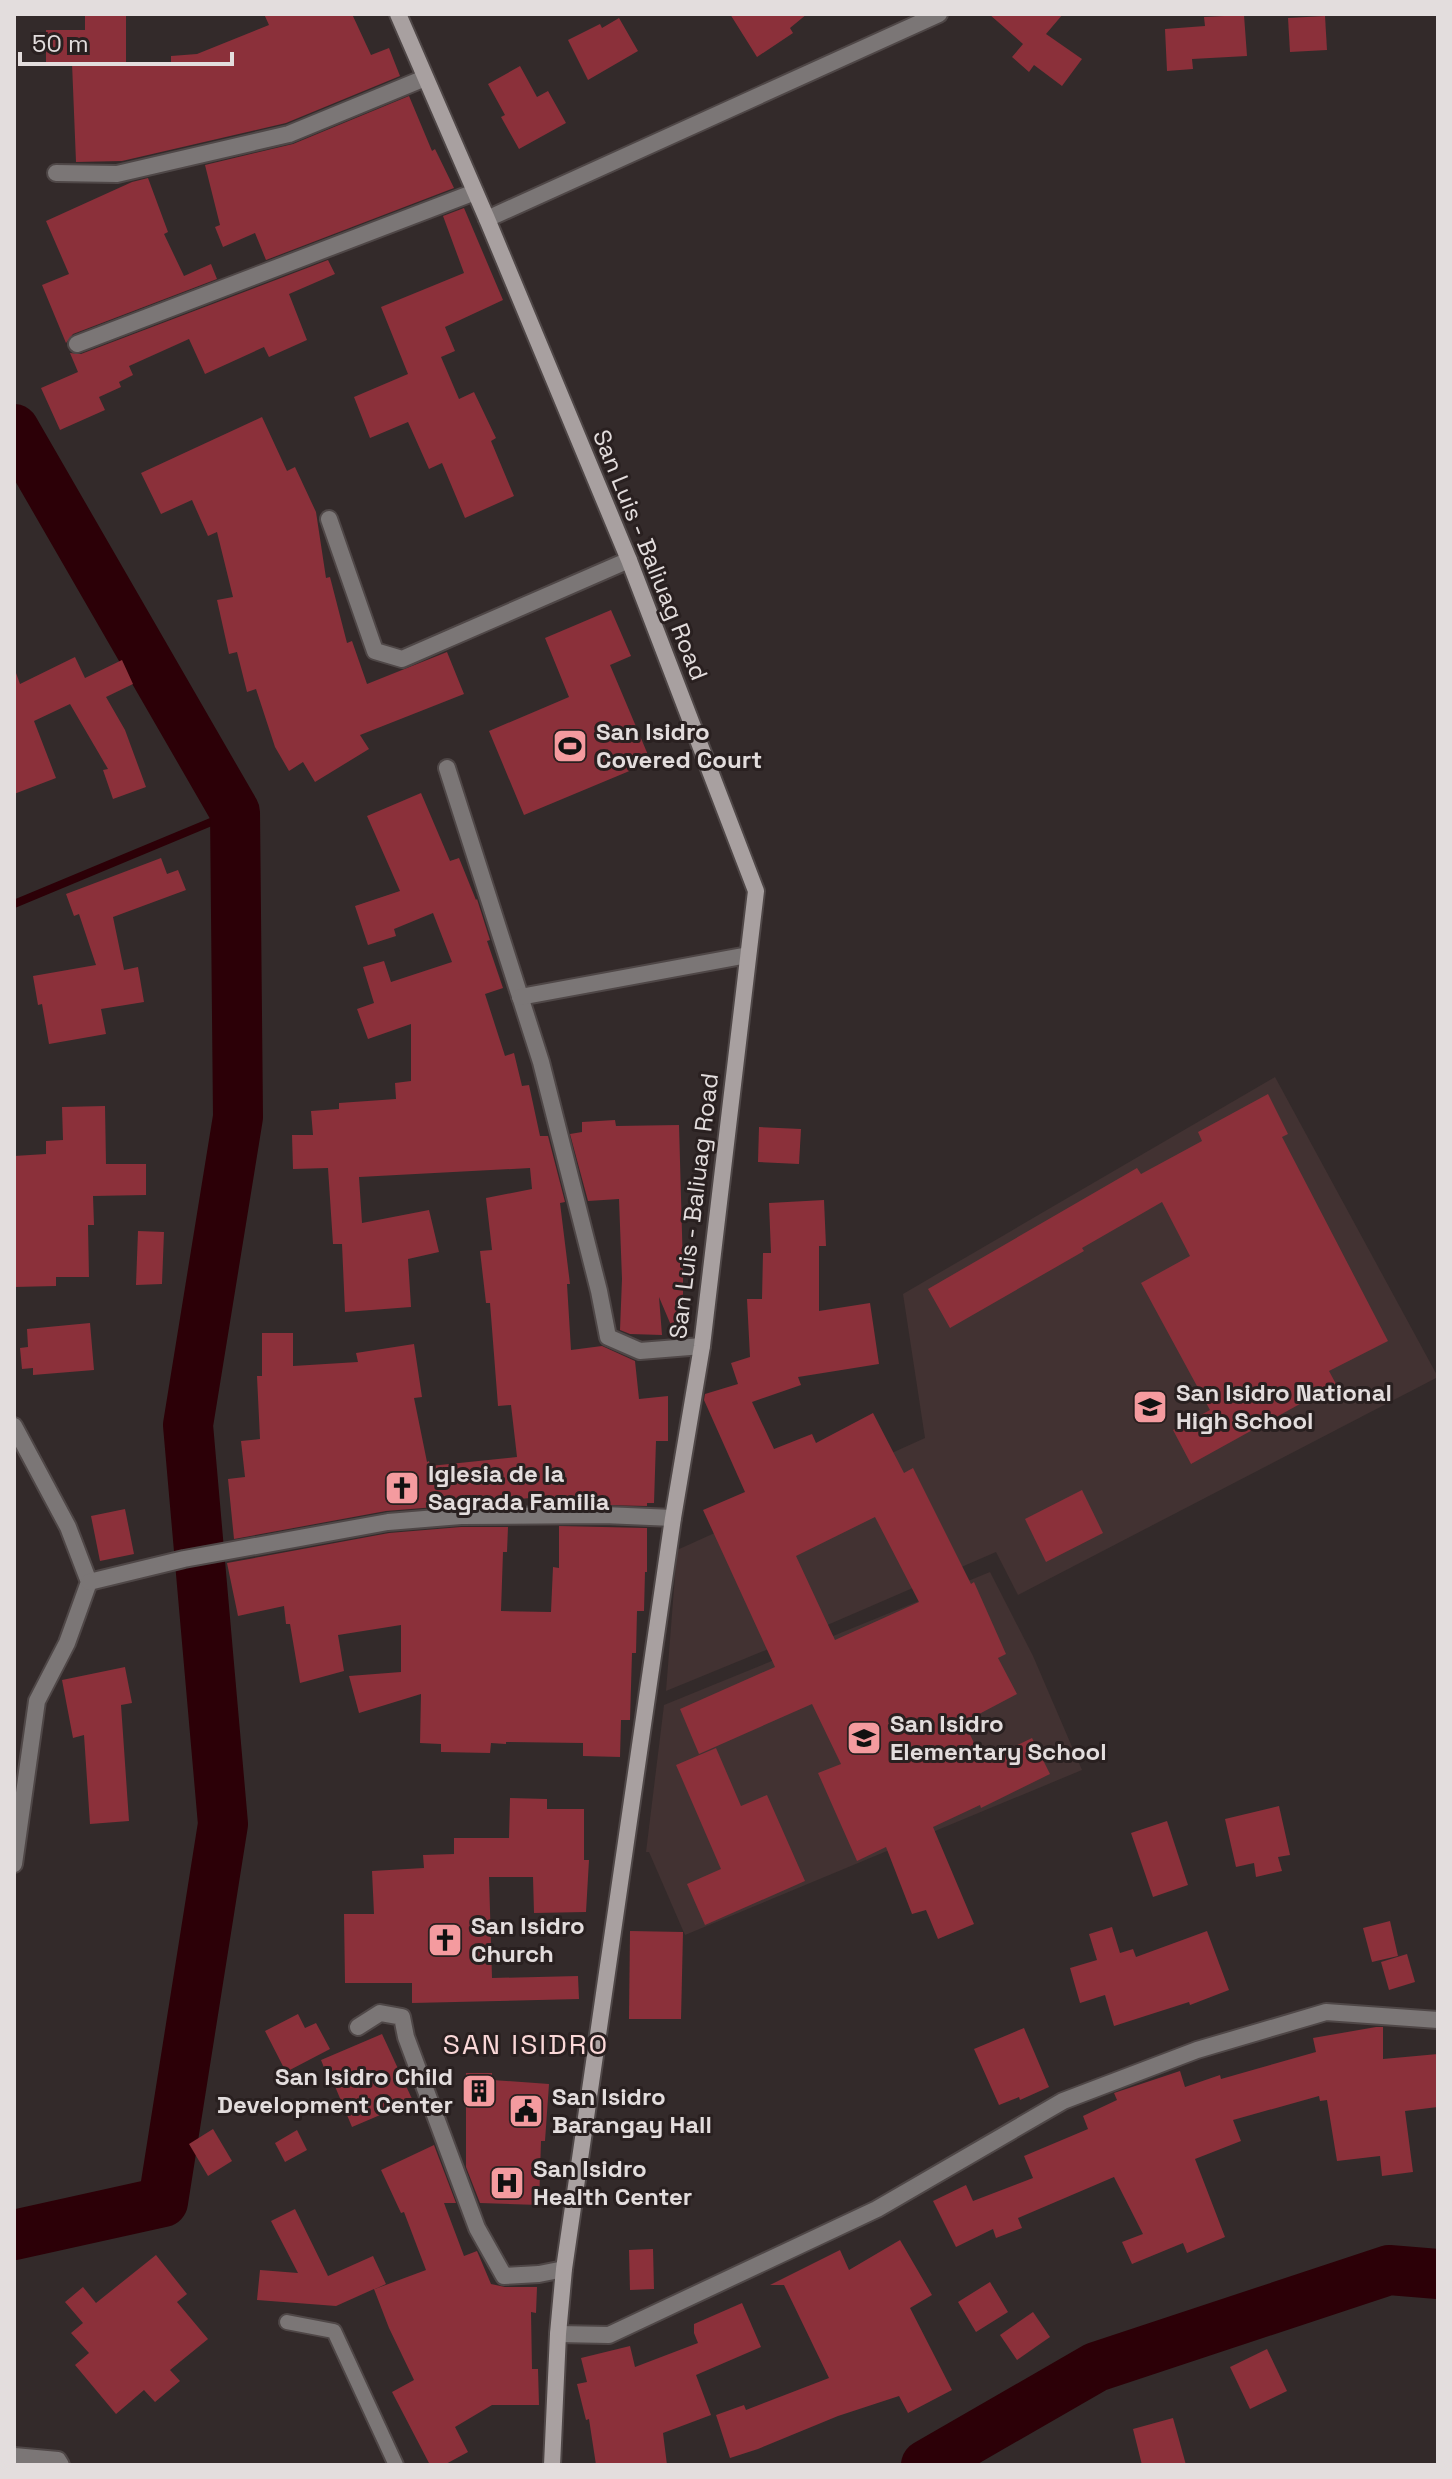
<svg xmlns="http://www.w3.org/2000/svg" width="1452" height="2479" font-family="'Space Grotesk',sans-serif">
	<rect width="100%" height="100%" fill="#332a2a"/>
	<g fill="#423232">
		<polygon points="1275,1077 1438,1377 1018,1595 996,1552 832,1623 666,1691 677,1550 925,1438 903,1294"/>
		<polygon points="990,1572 1033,1656 1082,1770 685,1935 649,1852 646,1852 664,1705"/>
	</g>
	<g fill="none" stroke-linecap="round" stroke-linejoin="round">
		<polyline stroke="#2c0007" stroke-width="8" points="14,904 235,812"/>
		<g stroke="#2c0007" stroke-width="50">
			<polyline points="14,429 235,812 238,1117 188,1425 223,1824 163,2202 14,2235"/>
			<polyline points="926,2465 1096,2367 1389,2270 1438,2274"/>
		</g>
	</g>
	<g fill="#8b303a" fill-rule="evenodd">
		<polygon points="85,14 126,14 126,64 171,63 171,56 197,54 269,25 264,14 352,14 371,55 389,48 400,76 286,123 122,161 76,162 72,63 46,63 46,30 85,30"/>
		<polygon points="730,14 807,14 790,28 793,33 757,57"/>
		<polygon points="989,14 1063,14 1046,34 1082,59 1062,86 1034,65 1029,72 1012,57 1023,44"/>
		<polygon points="1244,15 1247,56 1192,59 1193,69 1167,71 1165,29 1205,26 1204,17"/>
		<polygon points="1325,16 1327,50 1290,52 1288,18"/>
		<polygon points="619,18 638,51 588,80 568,40 600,24 602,28"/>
		<polygon points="520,66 537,97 548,91 566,123 519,149 501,117 505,115 488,84"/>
		<polygon points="409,96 432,151 435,149 454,188 266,260 255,233 223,247 215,227 220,225 205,165 293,144"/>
		<polygon points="148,178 168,232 164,234 184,276 211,264 217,279 73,334 66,343 42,285 69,274 46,221 132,182"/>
		<polygon points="464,208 503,300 445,327 455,351 441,357 459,399 474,392 496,438 491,441 514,496 465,518 442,463 429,469 408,422 370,438 354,397 408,374 381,307 464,273 443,216"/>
		<polygon points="328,260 335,274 289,294 307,340 269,357 264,347 205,374 189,339 129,366 133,375 119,382 121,387 99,397 105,410 60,430 41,388 78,372 70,353 81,354"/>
		<polygon points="262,417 287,471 295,467 316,512 326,578 330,577 347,643 352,641 367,684 447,652 464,694 360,735 369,749 315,782 303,762 289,771 275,747 256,689 247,692 237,652 229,654 217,600 233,597 217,532 208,536 192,500 161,514 141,473"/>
		<polygon points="611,610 631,656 610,665 651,762 524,815 489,731 569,697 545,638"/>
		<polygon points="75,657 85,678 122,660 133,684 106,697 125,730 146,787 113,799 103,770 108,769 70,704 34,721 56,778 14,794 14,673 16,673 20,684"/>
		<polygon points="421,793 450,861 459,858 476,900 477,899 490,940 487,941 503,988 485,994 505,1056 514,1053 522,1086 529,1085 540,1136 548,1136 565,1202 560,1203 570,1284 567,1284 571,1350 602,1346 635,1361 639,1399 668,1396 668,1441 656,1441 654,1503 647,1503 647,1506 560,1504 560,1502 551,1503 551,1496 509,1500 508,1505 460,1505 386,1511 234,1539 228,1479 245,1477 241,1441 260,1439 257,1376 262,1376 262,1333 293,1333 293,1366 358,1362 356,1353 414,1344 422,1397 414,1398 427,1462 429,1461 430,1466 517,1457 511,1405 498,1406 490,1303 486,1303 480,1251 492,1250 486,1198 532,1189 530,1168 359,1177 362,1223 429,1210 439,1252 408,1259 411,1307 345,1312 342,1244 333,1244 328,1168 293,1169 292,1135 313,1135 311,1111 339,1109 339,1103 396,1099 395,1083 411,1081 411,1024 368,1039 357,1009 374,1003 363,967 384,961 391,982 452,962 433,913 394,929 396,936 368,945 355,906 400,891 367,816"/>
		<polygon points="161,858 167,874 178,870 186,890 113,917 124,970 138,967 144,1002 101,1009 106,1034 49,1044 42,1004 38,1005 33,976 96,965 79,914 74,916 66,894"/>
		<polygon points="1268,1094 1288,1134 1282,1137 1388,1341 1329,1371 1336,1384 1191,1464 1173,1430 1210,1410 1141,1283 1190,1256 1162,1202 1082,1248 1084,1251 950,1328 928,1289 1137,1168 1141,1174 1202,1141 1198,1132"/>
		<polygon points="105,1106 106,1164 146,1164 146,1195 93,1196 94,1225 88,1225 89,1277 56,1277 56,1286 14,1287 14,1156 46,1154 46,1141 63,1140 62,1107"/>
		<polygon points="615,1120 616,1126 679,1125 683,1269 683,1337 676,1337 659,1297 662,1335 630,1334 620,1330 622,1279 619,1199 588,1201 570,1134 582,1132 582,1122"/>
		<polygon points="759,1127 801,1129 799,1164 758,1162"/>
		<path d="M824,1200L826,1246H819V1311L870,1303L879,1364L798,1377L801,1385L752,1402L774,1449L812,1434L816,1443L873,1413L904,1473L913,1468L971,1584L974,1582L1006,1654L998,1658L1017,1694L964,1722L983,1762L1032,1738L1050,1774L981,1808L980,1805L933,1827L974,1924L938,1939L926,1910L912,1914L886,1847L857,1861L818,1773L841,1764L812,1704L699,1754L680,1709L775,1667L703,1510L745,1492L704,1400L705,1394L738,1384L731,1363L750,1357L747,1299H762L763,1253H771L769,1203ZM875,1517L919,1602L835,1640L796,1556Z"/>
		<polygon points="138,1231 164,1232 162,1284 136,1285"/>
		<polygon points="90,1323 94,1370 33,1375 33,1368 22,1369 20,1348 28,1347 27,1329"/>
		<polygon points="1082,1490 1103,1533 1046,1562 1025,1519"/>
		<polygon points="125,1509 134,1554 100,1561 91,1516"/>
		<polygon points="559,1526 647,1528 647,1572 645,1572 644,1611 637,1611 636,1653 632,1653 630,1720 621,1720 620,1757 583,1756 583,1743 506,1742 506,1744 491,1743 490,1753 441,1752 441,1744 420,1743 421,1694 359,1713 349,1676 401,1672 401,1625 338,1635 344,1671 300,1683 290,1624 286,1624 284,1606 238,1616 227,1563 389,1533 461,1527 508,1527 507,1552 503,1552 501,1611 551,1612 553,1567 559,1568"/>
		<polygon points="125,1667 132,1703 121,1705 129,1821 90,1824 84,1735 73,1738 62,1680"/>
		<polygon points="716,1748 741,1806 767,1795 805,1881 705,1925 687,1884 721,1869 676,1765"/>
		<polygon points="510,1798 547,1799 547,1809 584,1809 584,1860 589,1860 586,1912 534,1913 533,1877 489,1877 492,1978 578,1976 579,1999 412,2003 412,1983 345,1983 344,1914 374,1914 372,1871 424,1868 423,1855 454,1854 454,1838 509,1838"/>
		<polygon points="1279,1806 1290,1855 1278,1857 1282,1871 1256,1877 1254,1863 1236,1867 1225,1819"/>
		<polygon points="1167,1821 1188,1885 1153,1897 1131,1833"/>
		<polygon points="1390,1921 1398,1956 1372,1962 1363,1928"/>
		<polygon points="1112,1927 1120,1953 1133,1949 1136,1957 1207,1931 1229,1990 1190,2005 1189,2002 1114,2026 1105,1995 1080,2003 1070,1968 1097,1960 1089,1934"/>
		<polygon points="630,1931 683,1932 681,2019 629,2019"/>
		<polygon points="1407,1954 1415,1982 1389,1990 1381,1962"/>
		<polygon points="298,2014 305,2028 316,2023 330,2049 286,2072 265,2031"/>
		<polygon points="1376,2027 1383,2027 1383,2059 1438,2054 1438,2107 1405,2111 1413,2172 1382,2176 1380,2156 1337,2161 1327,2100 1320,2101 1319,2096 1233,2120 1241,2141 1195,2159 1225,2237 1187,2253 1183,2243 1132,2264 1122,2242 1143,2234 1114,2177 1018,2218 1022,2228 996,2238 993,2229 956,2247 933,2201 966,2185 973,2201 1033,2178 1024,2156 1088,2129 1083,2116 1117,2100 1114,2093 1180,2071 1185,2087 1220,2075 1221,2079 1316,2052 1313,2038"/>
		<polygon points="1024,2028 1049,2087 1020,2100 1019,2097 999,2105 974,2049"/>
		<polygon points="382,2034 413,2101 352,2127 334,2084 331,2085 321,2060"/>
		<polygon points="466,2073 492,2073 492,2080 549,2084 545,2141 541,2141 539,2205 480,2203 466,2167"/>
		<polygon points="213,2129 232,2161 208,2176 189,2144"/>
		<polygon points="297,2130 307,2150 285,2162 275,2143"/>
		<polygon points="434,2145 456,2203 444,2203 464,2256 477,2251 491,2284 505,2287 537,2287 536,2313 531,2312 532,2369 538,2369 539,2405 492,2405 455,2427 468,2452 444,2465 430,2465 392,2392 414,2380 389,2328 374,2289 336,2306 257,2300 260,2270 298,2273 271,2221 295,2209 328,2276 373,2256 386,2284 375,2289 426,2270 404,2212 401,2213 381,2170"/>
		<polygon points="900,2240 932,2295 910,2308 952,2390 908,2413 899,2396 838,2416 758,2449 730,2458 716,2415 744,2405 746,2410 829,2378 784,2285 770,2285 840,2250 849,2270"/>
		<polygon points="653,2249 654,2289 630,2290 629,2250"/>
		<polygon points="156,2255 187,2294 177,2302 208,2339 170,2370 180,2381 155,2402 144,2390 116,2414 75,2365 89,2353 71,2333 83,2323 65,2302 83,2287 96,2303"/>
		<polygon points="990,2282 1008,2312 976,2332 958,2302"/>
		<polygon points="742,2303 761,2347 696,2375 711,2415 663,2433 667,2465 596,2465 589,2419 586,2420 577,2384 587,2382 581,2358 630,2346 635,2367 698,2343 694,2333 694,2324"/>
		<polygon points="1033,2312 1050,2337 1017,2360 1000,2335"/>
		<polygon points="1267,2349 1287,2391 1250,2409 1230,2367"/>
		<polygon points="1173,2418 1186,2465 1142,2465 1133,2429"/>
	</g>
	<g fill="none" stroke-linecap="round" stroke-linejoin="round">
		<g stroke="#4f4747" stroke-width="18">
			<polyline id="service" points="287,2322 334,2331 396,2465"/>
		</g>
		<g stroke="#4f4747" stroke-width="20">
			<g id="minor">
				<polyline points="56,173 117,174 289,134 425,78"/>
				<polyline points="487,219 939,14"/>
				<polyline points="77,344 475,192"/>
				<polyline points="329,519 375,651 402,659 629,560"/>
				<polyline points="447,768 541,1062 599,1291 608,1337 640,1351 702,1346"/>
				<polyline points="520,997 748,955"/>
				<polyline points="14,1426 68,1527 89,1582 67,1643 37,1701 14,1864"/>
				<polyline points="89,1582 184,1559 388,1522 461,1516 604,1515 673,1518"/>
				<polyline points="358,2027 380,2013 402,2017 406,2037 477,2228 504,2276 539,2274 564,2269"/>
				<polyline points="558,2334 609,2335 877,2209 1063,2101 1197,2050 1326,2012 1438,2020"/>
				<polyline points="14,2456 58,2460 61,2465"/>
			</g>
		</g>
		<g stroke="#4f4747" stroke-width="20">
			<polyline id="secondary" points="398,14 487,219 629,560 756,891 702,1346 673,1518 564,2269 558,2334 552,2465"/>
		</g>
		<use href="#service" stroke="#7b7676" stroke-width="14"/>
		<use href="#minor" stroke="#7b7676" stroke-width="16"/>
		<use href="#secondary" stroke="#a8a0a0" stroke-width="16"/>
	</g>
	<defs>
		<g id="stadium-square" transform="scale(1.8)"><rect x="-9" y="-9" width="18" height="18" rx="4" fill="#f49b9f" stroke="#292020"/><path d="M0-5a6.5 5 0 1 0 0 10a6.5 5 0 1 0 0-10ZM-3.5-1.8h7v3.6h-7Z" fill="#111"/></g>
		<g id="school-square" transform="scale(1.8)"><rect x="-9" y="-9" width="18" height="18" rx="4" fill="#f49b9f" stroke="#292020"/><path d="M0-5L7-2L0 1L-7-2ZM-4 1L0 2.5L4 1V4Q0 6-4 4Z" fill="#111"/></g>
		<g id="church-square" transform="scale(1.8)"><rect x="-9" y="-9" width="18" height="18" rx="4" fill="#f49b9f" stroke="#292020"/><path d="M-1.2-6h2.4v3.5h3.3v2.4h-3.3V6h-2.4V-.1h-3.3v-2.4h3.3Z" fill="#111"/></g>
		<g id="building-square" transform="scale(1.8)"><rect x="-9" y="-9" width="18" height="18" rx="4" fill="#f49b9f" stroke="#292020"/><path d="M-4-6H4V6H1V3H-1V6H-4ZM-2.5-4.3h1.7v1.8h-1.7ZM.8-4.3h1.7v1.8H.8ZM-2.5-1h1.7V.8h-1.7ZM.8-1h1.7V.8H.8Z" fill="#111"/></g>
		<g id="civic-square" transform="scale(1.8)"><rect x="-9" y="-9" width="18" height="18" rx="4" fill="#f49b9f" stroke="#292020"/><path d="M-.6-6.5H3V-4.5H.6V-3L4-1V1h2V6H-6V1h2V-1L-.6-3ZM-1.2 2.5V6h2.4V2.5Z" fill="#111"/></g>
		<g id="hospital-square" transform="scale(1.8)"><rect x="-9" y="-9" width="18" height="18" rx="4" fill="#f49b9f" stroke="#292020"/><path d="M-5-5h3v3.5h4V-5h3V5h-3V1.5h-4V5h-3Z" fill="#111"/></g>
	</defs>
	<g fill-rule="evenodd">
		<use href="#stadium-square" x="570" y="746"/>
		<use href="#school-square" x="1150" y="1407"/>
		<use href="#church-square" x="402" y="1488"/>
		<use href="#school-square" x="864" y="1738"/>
		<use href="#church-square" x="445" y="1940"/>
		<use href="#building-square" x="479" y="2091"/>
		<use href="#civic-square" x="526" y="2111"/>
		<use href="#hospital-square" x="507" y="2183"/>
	</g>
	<g text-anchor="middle" stroke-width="6" stroke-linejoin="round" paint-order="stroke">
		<g font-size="24" fill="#e3dddd" stroke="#292020">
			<text transform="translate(650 555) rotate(68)" y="8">San Luis - Baliuag Road</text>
			<text transform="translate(694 1206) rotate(-83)" y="8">San Luis - Baliuag Road</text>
		</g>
		<g font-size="24" font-weight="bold" fill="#e3dddd" stroke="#292020" text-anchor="start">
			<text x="596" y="740">San Isidro<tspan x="596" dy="28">Covered Court</tspan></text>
			<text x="1176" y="1401">San Isidro National<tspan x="1176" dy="28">High School</tspan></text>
			<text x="428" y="1482">Iglesia de la<tspan x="428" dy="28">Sagrada Familia</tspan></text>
			<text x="890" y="1732">San Isidro<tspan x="890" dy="28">Elementary School</tspan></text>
			<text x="471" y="1934">San Isidro<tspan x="471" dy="28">Church</tspan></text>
			<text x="453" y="2085" text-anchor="end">San Isidro Child<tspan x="453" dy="28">Development Center</tspan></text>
			<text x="552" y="2105">San Isidro<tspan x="552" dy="28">Barangay Hall</tspan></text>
			<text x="533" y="2177">San Isidro<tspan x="533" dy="28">Health Center</tspan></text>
		</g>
		<g font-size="28" letter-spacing="2" fill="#fbd8d8" stroke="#292020">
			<text x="526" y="2054">SAN ISIDRO</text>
		</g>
	</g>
	<rect width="1452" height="2479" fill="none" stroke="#e3dddd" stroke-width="32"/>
	<path d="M20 52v12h212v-12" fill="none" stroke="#e3dddd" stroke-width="4"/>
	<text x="32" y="52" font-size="24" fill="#e3dddd" stroke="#292020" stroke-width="6" paint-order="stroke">50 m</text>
</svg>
